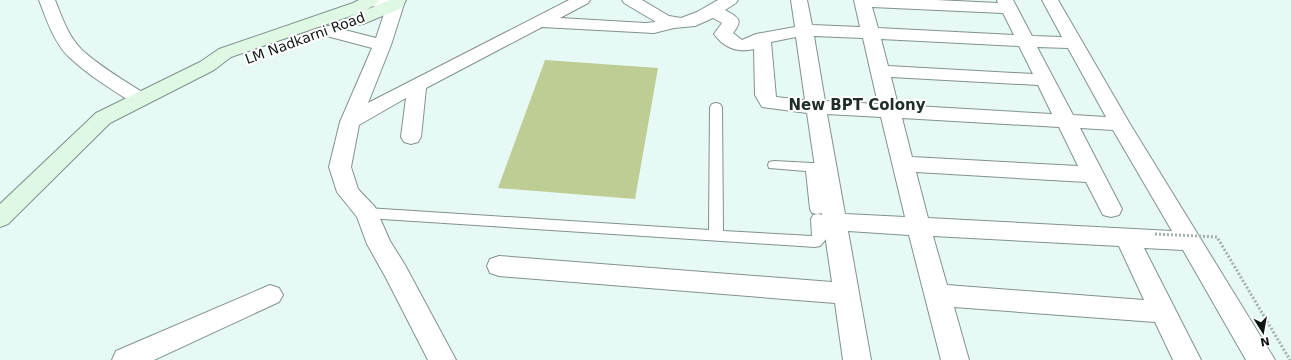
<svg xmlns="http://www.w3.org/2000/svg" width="1291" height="360" font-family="'DejaVu Sans',sans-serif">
	<rect width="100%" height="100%" fill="#e7f9f4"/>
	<polygon fill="#bdcd93" points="545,60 658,68 635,199 498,188"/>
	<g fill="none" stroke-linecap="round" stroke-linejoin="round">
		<g stroke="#81928e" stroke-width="2">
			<g id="lane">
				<polygon points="716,103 720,104 722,107 723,231 812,236 811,219 813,215 818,214 823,215 825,219 827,238 820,246 815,247 367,218 362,217 360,213 362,209 367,208 709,230 710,107 712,104"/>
				<polygon points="774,161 831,164 832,167 831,170 819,171 824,209 822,213 817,214 812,213 810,209 806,171 769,168 768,165 769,162"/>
			</g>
		</g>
		<g stroke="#81928e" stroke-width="2">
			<g id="street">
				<path d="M39,0H55C62,17 68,36 81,49C100,67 125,81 147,95L150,99L147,103L140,105L133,103C111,89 88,75 69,57C54,43 46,18 39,0Z"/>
				<path d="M362,0H400L404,4L391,45L368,103L569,0H590L588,3L560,18L645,23L656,22L624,3L622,0H642L669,16L681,18L697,12L718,0H738L736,3L725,10C738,18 744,19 733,33L742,40L756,34L795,27L791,0H807L812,25L860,27L854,0H936L998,3L997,0H1013L1032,36L1062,37L1042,0H1058L1130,124L1275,360H1246L1183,250L1144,248L1201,360H1173L1155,322L954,307L969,360H941L909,235L848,231L871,360H843L835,303L499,276L490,273L487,266L490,259L499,256L832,282L807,113L762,107L755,95L754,49C738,53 724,48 714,34L722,23L713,18L695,26L674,28L654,33L542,27L426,88L421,137L418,142L411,144L404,142L401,137L406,98L359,125L351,167L358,189L375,207L390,241L405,265L456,360H428L386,278L367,244L357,217L337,192L329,167L340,122L372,48L323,35L320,31L323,27L329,26L376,38L386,8L364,5ZM872,7L1003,13L1014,35L878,28ZM814,36L863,38L878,104L825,101ZM796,37L805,100L776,97L771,42ZM881,39L1019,46L1033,74L888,66ZM1037,47L1068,48L1106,117L1073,115ZM891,77L1038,85L1052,114L898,105ZM827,114L881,117L905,217L845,214ZM902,118L1059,127L1078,166L912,157ZM1080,128L1113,130L1172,231L928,218L916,172L1086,182L1103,215L1111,217L1119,215L1122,209ZM933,236L1119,246L1144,300L947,285Z"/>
				<polygon points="270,285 279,288 283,295 279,302 154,360 112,360 116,351"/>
			</g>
		</g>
		<g stroke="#81928e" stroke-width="2">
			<g id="secondary">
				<polygon points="359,0 379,0 377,3 365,11 231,57 214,70 110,123 8,224 0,227 0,204 96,113 200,62 219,49 353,3"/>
				<polygon points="390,0 406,0 402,8 363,24 357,25 351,24 348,20 351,16"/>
			</g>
		</g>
		<use href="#lane" fill="#fff" fill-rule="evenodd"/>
		<use href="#street" fill="#fff" fill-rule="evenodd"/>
		<use href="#secondary" fill="#def8e3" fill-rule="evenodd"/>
		<polyline stroke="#a3b1ad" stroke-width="3" stroke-dasharray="2 2" stroke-linecap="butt" points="1155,234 1217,237 1290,360"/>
	</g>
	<g text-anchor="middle" stroke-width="4" stroke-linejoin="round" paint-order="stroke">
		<g font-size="14" fill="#0f1513" stroke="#fff">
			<text transform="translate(305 38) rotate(-20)" y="5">LM Nadkarni Road</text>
		</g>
		<g font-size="15" font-weight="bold" fill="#202e2b" stroke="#fff">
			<text x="857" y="110">New BPT Colony</text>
		</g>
	</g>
	<g transform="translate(1263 332) rotate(169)" stroke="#ffffff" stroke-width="3" paint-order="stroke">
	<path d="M0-3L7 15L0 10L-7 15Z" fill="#0f1513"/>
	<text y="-6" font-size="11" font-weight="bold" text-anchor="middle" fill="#0f1513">N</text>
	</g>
</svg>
